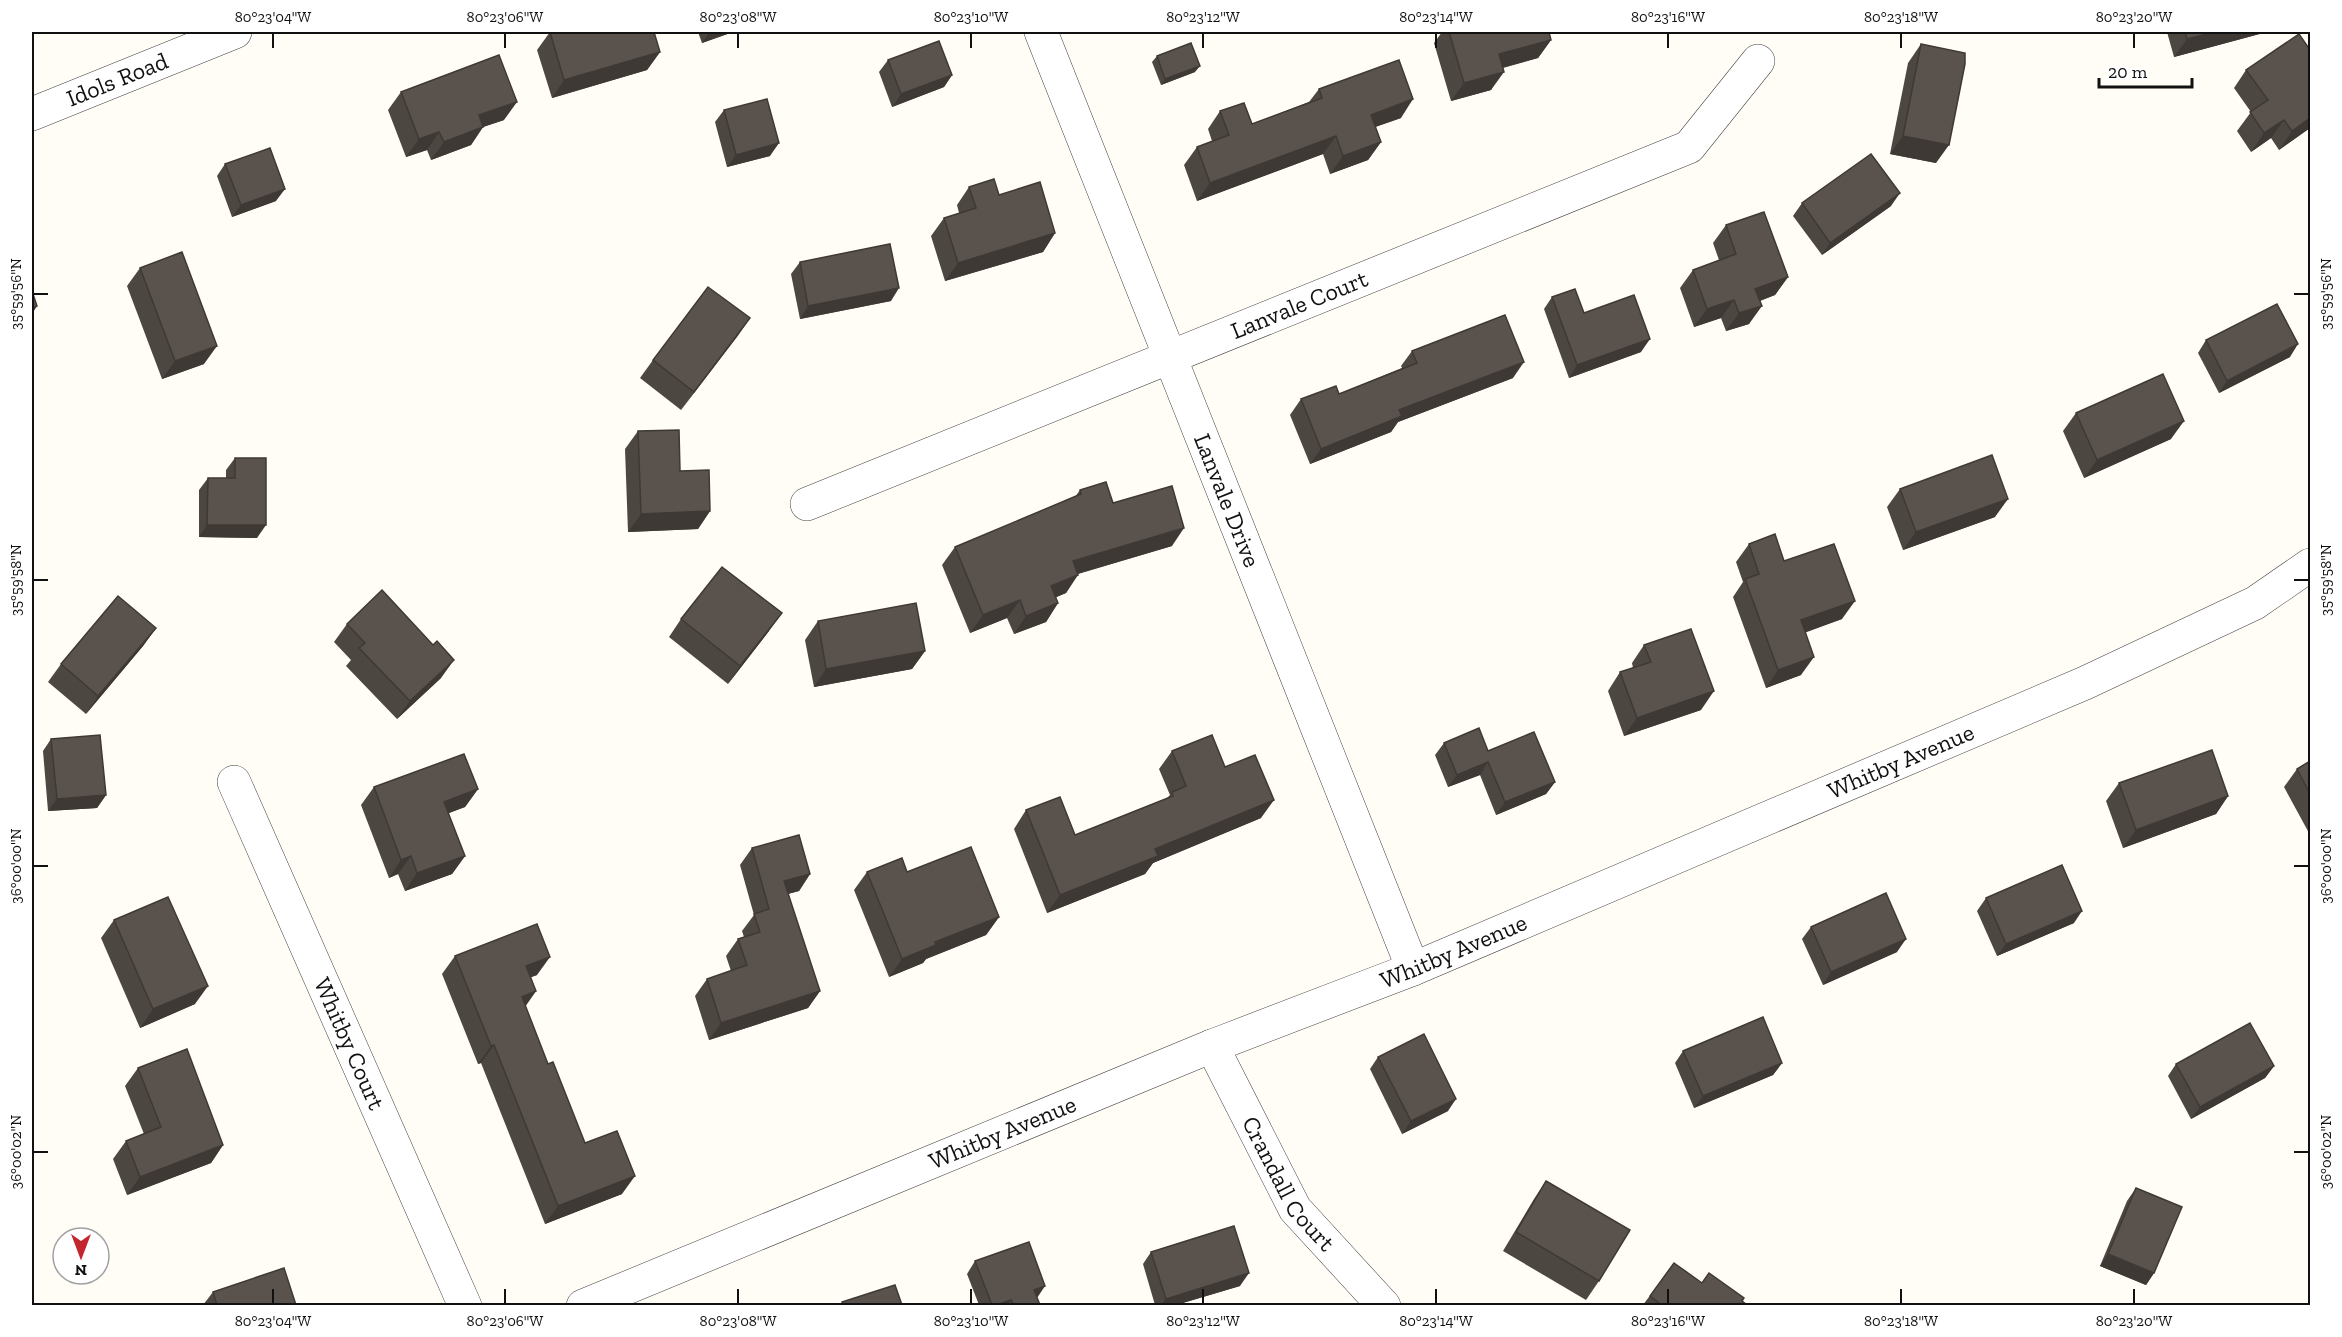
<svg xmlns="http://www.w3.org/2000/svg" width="2342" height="1337" font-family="'Zilla Slab',serif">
	<rect width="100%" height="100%" fill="#fffdf5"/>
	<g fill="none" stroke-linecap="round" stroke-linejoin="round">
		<g stroke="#444" stroke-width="34">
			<g id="minor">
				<path id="s1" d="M1041,32L1413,969"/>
				<path id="s2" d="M32,114L235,32"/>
				<path id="s3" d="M807,504L1689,147L1758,61"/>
				<path id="s4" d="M234,782L465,1306"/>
				<path id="s5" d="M1212,1046L1295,1209L1384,1306"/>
				<path id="s6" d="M583,1306L1212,1046L1413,969L2085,683L2255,603L2310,565"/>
			</g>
		</g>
		<use href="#minor" stroke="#fff" stroke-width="33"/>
	</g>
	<g fill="#4d4742">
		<polygon points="550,32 660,52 647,70 552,98 537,50"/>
		<polygon points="698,32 733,32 702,43"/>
		<polygon points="1442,32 1549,32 1551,40 1538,58 1503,68 1491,90 1451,101 1434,43"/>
		<polygon points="2167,32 2267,32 2174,57"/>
		<polygon points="1921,44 1936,163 1890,154 1908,63"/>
		<polygon points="2310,50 2310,128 2279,150 2271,138 2251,152 2237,131 2251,112 2234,88 2246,70"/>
		<polygon points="1157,56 1195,72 1161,85 1152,62"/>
		<polygon points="888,60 952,75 944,87 892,107 879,72"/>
		<polygon points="1319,89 1401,118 1375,127 1381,142 1368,160 1330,174 1323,154 1197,201 1184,165 1197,147 1212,141 1208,129 1220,111 1252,124 1309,102"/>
		<polygon points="401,92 504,120 483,127 471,145 431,160 427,150 406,157 388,110"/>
		<polygon points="724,110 770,156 727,167 715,122"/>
		<polygon points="225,164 276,201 232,217 217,176"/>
		<polygon points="969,187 999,195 1055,233 1043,252 945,281 931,236 944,218 959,213 957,205"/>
		<polygon points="1802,203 1891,206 1822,255 1793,216"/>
		<polygon points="1726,225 1788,277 1775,295 1760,301 1749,324 1726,331 1721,318 1694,327 1680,288 1693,270 1719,260 1713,243"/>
		<polygon points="800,262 891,301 800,319 791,274"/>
		<polygon points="140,268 204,364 162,379 127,286"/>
		<polygon points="1552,297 1584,313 1641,352 1569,378 1544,309"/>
		<polygon points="750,318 681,410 640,378 653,360"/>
		<polygon points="2206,340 2290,357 2219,393 2198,353"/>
		<polygon points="1412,351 1513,378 1398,422 1391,432 1310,464 1290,415 1301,399 1339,394 1402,368 1401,366"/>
		<polygon points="2076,413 2171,439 2084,478 2063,431"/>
		<polygon points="638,431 680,471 710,511 698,529 628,532 625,449"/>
		<polygon points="235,458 257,538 199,537 199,490 208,478 226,478 226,470"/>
		<polygon points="1900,489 1995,517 1903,550 1887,507"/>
		<polygon points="1080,490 1113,503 1172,546 1078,574 1066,593 1056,597 1058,603 1046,622 1014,634 1007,618 970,633 942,565 955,547 1075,497"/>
		<polygon points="1749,544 1784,561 1842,619 1805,632 1801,675 1766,688 1733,597 1743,582 1736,562"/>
		<polygon points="681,619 769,631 728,684 669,637"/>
		<polygon points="818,621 925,651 912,669 814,687 805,640"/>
		<polygon points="347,624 441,678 397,719 346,666 351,660 334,642"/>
		<polygon points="156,628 143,646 86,714 48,682 61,664"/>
		<polygon points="1644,645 1701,710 1624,736 1608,691 1620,672 1633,668 1632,663"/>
		<polygon points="51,739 106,795 97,808 48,811 43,751"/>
		<polygon points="1444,743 1488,751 1555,782 1546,794 1496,815 1480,775 1448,787 1435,755"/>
		<polygon points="1172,751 1225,767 1261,818 1153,863 1145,874 1047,913 1014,829 1026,810 1075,835 1167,798 1170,795 1159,769"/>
		<polygon points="2310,761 2310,833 2309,833 2284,787 2297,769"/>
		<polygon points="2119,783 2228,796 2216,814 2123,848 2106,801"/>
		<polygon points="374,787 478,789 465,807 448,813 465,856 452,874 405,891 398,874 389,878 361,805"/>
		<polygon points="752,848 810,874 799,891 788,894 820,991 808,1008 709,1040 695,996 707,979 731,971 726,956 738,939 744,937 742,931 754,915 740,865"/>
		<polygon points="867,872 907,872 999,917 986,935 926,959 923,963 889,977 854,890"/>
		<polygon points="1986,898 2074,923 1997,956 1977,911"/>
		<polygon points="114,920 195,1004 140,1028 101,938"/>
		<polygon points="1811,927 1897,952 1823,985 1802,939"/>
		<polygon points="455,956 537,975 531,977 536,991 525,1007 548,1064 585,1143 622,1194 545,1224 481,1063 478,1064 442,974"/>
		<polygon points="1683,1051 1782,1063 1773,1075 1694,1108 1675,1063"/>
		<polygon points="1378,1057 1448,1111 1402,1134 1370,1069"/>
		<polygon points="2176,1064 2274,1066 2265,1078 2191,1119 2168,1076"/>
		<polygon points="138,1068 223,1145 211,1163 127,1195 113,1159 126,1141 144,1134 125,1086"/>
		<polygon points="1546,1181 1599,1281 1586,1300 1503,1251 1534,1199"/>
		<polygon points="2136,1188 2154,1273 2146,1285 2100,1266 2127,1201"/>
		<polygon points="1151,1252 1240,1286 1176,1305 1155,1305 1143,1264"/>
		<polygon points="975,1261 1040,1305 979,1305 967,1274"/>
		<polygon points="1674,1263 1702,1283 1742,1301 1747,1305 1643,1305"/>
		<polygon points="213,1292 296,1305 203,1305"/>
	</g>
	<g fill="#3f3936">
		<polygon points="710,32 733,32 702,43"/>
		<polygon points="2215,32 2267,32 2174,57 2187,39"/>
		<polygon points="1551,40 1538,58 1486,72 1499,54"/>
		<polygon points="660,52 647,70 552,98 564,80"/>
		<polygon points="1200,66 1195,72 1161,85 1165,79"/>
		<polygon points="1504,72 1491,90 1451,101 1464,83"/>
		<polygon points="952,75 944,87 892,107 901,94"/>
		<polygon points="1413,99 1401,118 1358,133 1371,115"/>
		<polygon points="517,102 504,120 483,127 471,145 431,160 444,142 479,115"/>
		<polygon points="2310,118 2310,128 2279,150 2292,131"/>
		<polygon points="2284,120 2271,138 2251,152 2264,133"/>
		<polygon points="439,132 427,150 406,157 419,139"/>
		<polygon points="1336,136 1323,154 1197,201 1210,183"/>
		<polygon points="1903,136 1949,145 1936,163 1890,154"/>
		<polygon points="1381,142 1368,160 1330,174 1343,156"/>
		<polygon points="779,143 770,156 727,167 736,155"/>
		<polygon points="285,189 276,201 232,217 241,205"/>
		<polygon points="1900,193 1891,206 1822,255 1830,243"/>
		<polygon points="1055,233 1043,252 945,281 958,263"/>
		<polygon points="1788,277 1775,295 1743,307 1755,289"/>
		<polygon points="899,288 891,301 800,319 808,306"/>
		<polygon points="1734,300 1721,318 1694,327 1707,309"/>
		<polygon points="37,306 32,314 32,308"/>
		<polygon points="1762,306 1749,324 1726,331 1739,313"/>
		<polygon points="750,318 737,337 681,410 694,392"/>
		<polygon points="1650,339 1641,352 1569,378 1577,365"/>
		<polygon points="2298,344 2290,357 2219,393 2227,381"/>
		<polygon points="217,346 204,364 162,379 175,361"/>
		<polygon points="1524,362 1513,378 1398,422 1391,432 1310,464 1321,449 1399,410"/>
		<polygon points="2184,421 2171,439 2084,478 2097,460"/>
		<polygon points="2008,499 1995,517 1903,550 1916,532"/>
		<polygon points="710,511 698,529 628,532 641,514"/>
		<polygon points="207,525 266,525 257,538 199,537"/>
		<polygon points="1184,528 1172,546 1060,579 1073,561"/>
		<polygon points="1078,575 1066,593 1038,605 1051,586"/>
		<polygon points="1020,600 1007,618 970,633 983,615"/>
		<polygon points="1855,601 1842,619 1788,639 1801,620"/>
		<polygon points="1058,603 1046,622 1014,634 1026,616"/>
		<polygon points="782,613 769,631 728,684 740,666"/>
		<polygon points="156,628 143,646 86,714 98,696"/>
		<polygon points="925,651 912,669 814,687 826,669"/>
		<polygon points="1814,657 1801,675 1766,688 1778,670"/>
		<polygon points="454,660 441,678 397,719 410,701"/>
		<polygon points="1714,691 1701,710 1624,736 1637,718"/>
		<polygon points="1488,762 1480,775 1448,787 1457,775"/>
		<polygon points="1555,782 1546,794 1496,815 1505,802"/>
		<polygon points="478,789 465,807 431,820 444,802"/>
		<polygon points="106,795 97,808 48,811 57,799"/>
		<polygon points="2228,796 2216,814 2123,848 2136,830"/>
		<polygon points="1274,800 1261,818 1153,863 1145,874 1047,913 1060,895 1155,849"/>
		<polygon points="411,856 398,874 389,878 401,860"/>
		<polygon points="465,856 452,874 405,891 417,873"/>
		<polygon points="810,874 799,891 772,898 784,881"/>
		<polygon points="2082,911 2074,923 1997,956 2006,944"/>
		<polygon points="999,917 986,935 926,959 923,963 889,977 902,959 935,942"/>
		<polygon points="1906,939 1897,952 1823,985 1831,972"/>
		<polygon points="550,957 537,975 513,984 526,966"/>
		<polygon points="208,986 195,1004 140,1028 153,1009"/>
		<polygon points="536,991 523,1009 522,997"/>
		<polygon points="820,991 808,1008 709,1040 721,1023"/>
		<polygon points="494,1045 481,1063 478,1064 491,1046"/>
		<polygon points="1782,1063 1773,1075 1694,1108 1703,1096"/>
		<polygon points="2274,1066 2265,1078 2191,1119 2200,1107"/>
		<polygon points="1456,1099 1448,1111 1402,1134 1411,1121"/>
		<polygon points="223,1145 211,1163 127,1195 140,1177"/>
		<polygon points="635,1176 622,1194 545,1224 558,1206"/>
		<polygon points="2108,1254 2154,1273 2146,1285 2100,1266"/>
		<polygon points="1249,1273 1240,1286 1176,1305 1161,1305 1166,1299"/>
		<polygon points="1045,1286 1037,1298 1034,1290"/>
		<polygon points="1011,1300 1007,1305 996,1305"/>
	</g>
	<g fill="#5a524d" stroke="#3f3936" stroke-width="1.5">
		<polygon points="550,32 654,32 660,52 564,80"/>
		<polygon points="1449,32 1549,32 1551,40 1499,54 1504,72 1464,83"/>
		<polygon points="2185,32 2215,32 2187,39"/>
		<polygon points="2299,34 2310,50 2310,118 2292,131 2284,120 2264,133 2250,112 2268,100 2246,70"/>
		<polygon points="939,41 952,75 901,94 888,60"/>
		<polygon points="1191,43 1200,66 1165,79 1157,56"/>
		<polygon points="1921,44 1965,53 1965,64 1949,145 1903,136"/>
		<polygon points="499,55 517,102 479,115 483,127 444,142 439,132 419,139 401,92"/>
		<polygon points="1399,60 1413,99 1371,115 1381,142 1343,156 1336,136 1210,183 1197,147 1229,135 1220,111 1244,103 1252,124 1322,98 1319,89"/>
		<polygon points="767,99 779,143 736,155 724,110"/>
		<polygon points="270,148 285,189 241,205 225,164"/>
		<polygon points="1871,154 1900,193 1830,243 1802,203"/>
		<polygon points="994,179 999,195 1040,182 1055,233 958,263 944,218 976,208 969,187"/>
		<polygon points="1764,212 1788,277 1755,289 1762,306 1739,313 1734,300 1707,309 1693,270 1736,254 1726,225"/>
		<polygon points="890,244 899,288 808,306 800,262"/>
		<polygon points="182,252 217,346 175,361 140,268"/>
		<polygon points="708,287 750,318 694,392 653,360"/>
		<polygon points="1575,289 1584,313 1634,295 1650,339 1577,365 1552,297"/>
		<polygon points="32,291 37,306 32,308"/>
		<polygon points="2277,304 2298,344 2227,381 2206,340"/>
		<polygon points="1505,315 1524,362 1399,410 1402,416 1321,449 1301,399 1336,386 1339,394 1417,363 1412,351"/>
		<polygon points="2163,374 2184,421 2097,460 2076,413"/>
		<polygon points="679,430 680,471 709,470 710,511 641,514 638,431"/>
		<polygon points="1992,455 2008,499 1916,532 1900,489"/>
		<polygon points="235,458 266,458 266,525 207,525 208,478 235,478"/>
		<polygon points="1106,482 1113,503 1172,486 1184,528 1073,561 1078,575 1051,586 1058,603 1026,616 1020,600 983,615 955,547 1081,494 1080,490"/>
		<polygon points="1775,534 1784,561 1834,544 1855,601 1801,620 1814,657 1778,670 1745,579 1759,574 1749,544"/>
		<polygon points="722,567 782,613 740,666 681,619"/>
		<polygon points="382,590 433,645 437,641 454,660 410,701 359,648 365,643 347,624"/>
		<polygon points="118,596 156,628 98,696 61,664"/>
		<polygon points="916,603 925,651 826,669 818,621"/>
		<polygon points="1691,629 1714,691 1637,718 1620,672 1651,662 1644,645"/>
		<polygon points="1479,728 1488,751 1534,732 1555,782 1505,802 1488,762 1457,775 1444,743"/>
		<polygon points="100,735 106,795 57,799 51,739"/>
		<polygon points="1212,735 1225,767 1255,755 1274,800 1155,849 1158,856 1060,895 1026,810 1060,797 1075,835 1173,796 1172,792 1186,786 1172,751"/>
		<polygon points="2212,750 2228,796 2136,830 2119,783"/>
		<polygon points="464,754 478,789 444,802 465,856 417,873 411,856 401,860 374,787"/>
		<polygon points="2310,761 2310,794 2297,769"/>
		<polygon points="799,835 810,874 784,881 820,991 721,1023 707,979 747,965 738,939 760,932 754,914 769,909 752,848"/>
		<polygon points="971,847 999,917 935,942 936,945 902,959 867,872 902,858 907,872"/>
		<polygon points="2062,865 2082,911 2006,944 1986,898"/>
		<polygon points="1886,893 1906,939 1831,972 1811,927"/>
		<polygon points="168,897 208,986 153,1009 114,920"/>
		<polygon points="537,924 550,957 526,966 536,991 522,997 548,1064 553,1062 585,1143 617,1131 635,1176 558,1206 494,1045 491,1046 455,956"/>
		<polygon points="1763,1017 1782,1063 1703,1096 1683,1051"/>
		<polygon points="2250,1023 2274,1066 2200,1107 2176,1064"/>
		<polygon points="1424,1034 1456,1099 1411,1121 1378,1057"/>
		<polygon points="187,1049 223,1145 140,1177 126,1141 161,1127 138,1068"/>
		<polygon points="1546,1181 1630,1230 1599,1281 1516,1232"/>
		<polygon points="2136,1188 2182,1207 2154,1273 2108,1254"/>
		<polygon points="1234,1226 1249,1273 1166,1299 1151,1252"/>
		<polygon points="1029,1242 1045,1286 1034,1290 1040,1305 1014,1305 1011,1300 996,1305 992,1305 975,1261"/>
		<polygon points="1674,1263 1702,1283 1709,1273 1744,1298 1742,1301 1747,1305 1662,1305 1650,1296"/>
		<polygon points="284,1268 296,1305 217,1305 213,1292"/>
		<polygon points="895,1285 902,1305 843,1305 842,1302"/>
	</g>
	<path fill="none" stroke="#111" stroke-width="2" d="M273,33V48M505,33V48M738,33V48M971,33V48M1203,33V48M1436,33V48M1668,33V48M1901,33V48M2134,33V48M33,294H48M2294,294H2309M33,580H48M2294,580H2309M33,866H48M2294,866H2309M33,1152H48M2294,1152H2309M273,1289V1304M505,1289V1304M738,1289V1304M971,1289V1304M1203,1289V1304M1436,1289V1304M1668,1289V1304M1901,1289V1304M2134,1289V1304"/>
	<g text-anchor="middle" stroke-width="6" stroke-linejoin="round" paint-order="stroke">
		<g font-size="24" fill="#111" stroke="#fff">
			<text dy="8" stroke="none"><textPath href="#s2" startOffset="92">Idols Road</textPath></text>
			<text dy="8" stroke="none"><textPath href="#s3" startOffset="531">Lanvale Court</textPath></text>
			<text dy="8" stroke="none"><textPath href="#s1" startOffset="504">Lanvale Drive</textPath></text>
			<text dy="8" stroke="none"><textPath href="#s6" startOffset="1426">Whitby Avenue</textPath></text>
			<text dy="8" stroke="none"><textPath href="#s6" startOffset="940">Whitby Avenue</textPath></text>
			<text dy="8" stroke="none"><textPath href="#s4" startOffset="286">Whitby Court</textPath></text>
			<text dy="8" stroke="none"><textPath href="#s6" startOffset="454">Whitby Avenue</textPath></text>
			<text dy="8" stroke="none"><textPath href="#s5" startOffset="158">Crandall Court</textPath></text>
		</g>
	</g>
	<rect width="2342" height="1337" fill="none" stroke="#ffffff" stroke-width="66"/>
	<g transform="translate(81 1256) rotate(180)"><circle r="28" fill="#ffffff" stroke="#a0a0a0" stroke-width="1.5"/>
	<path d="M0-4.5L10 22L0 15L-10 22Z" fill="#c4262e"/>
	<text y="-9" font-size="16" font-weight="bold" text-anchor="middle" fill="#111111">N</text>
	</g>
	<path d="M2099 78v9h93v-9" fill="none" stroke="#111111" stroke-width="3"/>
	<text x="2108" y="78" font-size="18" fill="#111111" stroke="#ffffff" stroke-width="4.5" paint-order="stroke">20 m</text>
	<rect x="33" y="33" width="2276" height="1271" fill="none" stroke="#111" stroke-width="2"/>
	<g font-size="15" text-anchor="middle" fill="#111">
		<text x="273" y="22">80°23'04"W</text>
		<text x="505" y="22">80°23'06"W</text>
		<text x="738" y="22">80°23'08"W</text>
		<text x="971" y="22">80°23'10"W</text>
		<text x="1203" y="22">80°23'12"W</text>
		<text x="1436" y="22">80°23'14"W</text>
		<text x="1668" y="22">80°23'16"W</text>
		<text x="1901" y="22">80°23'18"W</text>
		<text x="2134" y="22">80°23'20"W</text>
		<text transform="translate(2326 294) rotate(-90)" y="5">35°59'56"N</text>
		<text transform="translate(16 294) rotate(-90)" y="5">35°59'56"N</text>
		<text transform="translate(2326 580) rotate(-90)" y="5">35°59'58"N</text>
		<text transform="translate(16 580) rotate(-90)" y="5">35°59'58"N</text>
		<text transform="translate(2326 866) rotate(-90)" y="5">36°00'00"N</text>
		<text transform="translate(16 866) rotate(-90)" y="5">36°00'00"N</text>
		<text transform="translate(2326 1152) rotate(-90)" y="5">36°00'02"N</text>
		<text transform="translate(16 1152) rotate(-90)" y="5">36°00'02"N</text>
		<text x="273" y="1326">80°23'04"W</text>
		<text x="505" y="1326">80°23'06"W</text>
		<text x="738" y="1326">80°23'08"W</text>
		<text x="971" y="1326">80°23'10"W</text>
		<text x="1203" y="1326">80°23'12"W</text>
		<text x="1436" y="1326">80°23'14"W</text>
		<text x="1668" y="1326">80°23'16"W</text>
		<text x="1901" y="1326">80°23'18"W</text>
		<text x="2134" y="1326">80°23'20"W</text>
	</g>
</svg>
